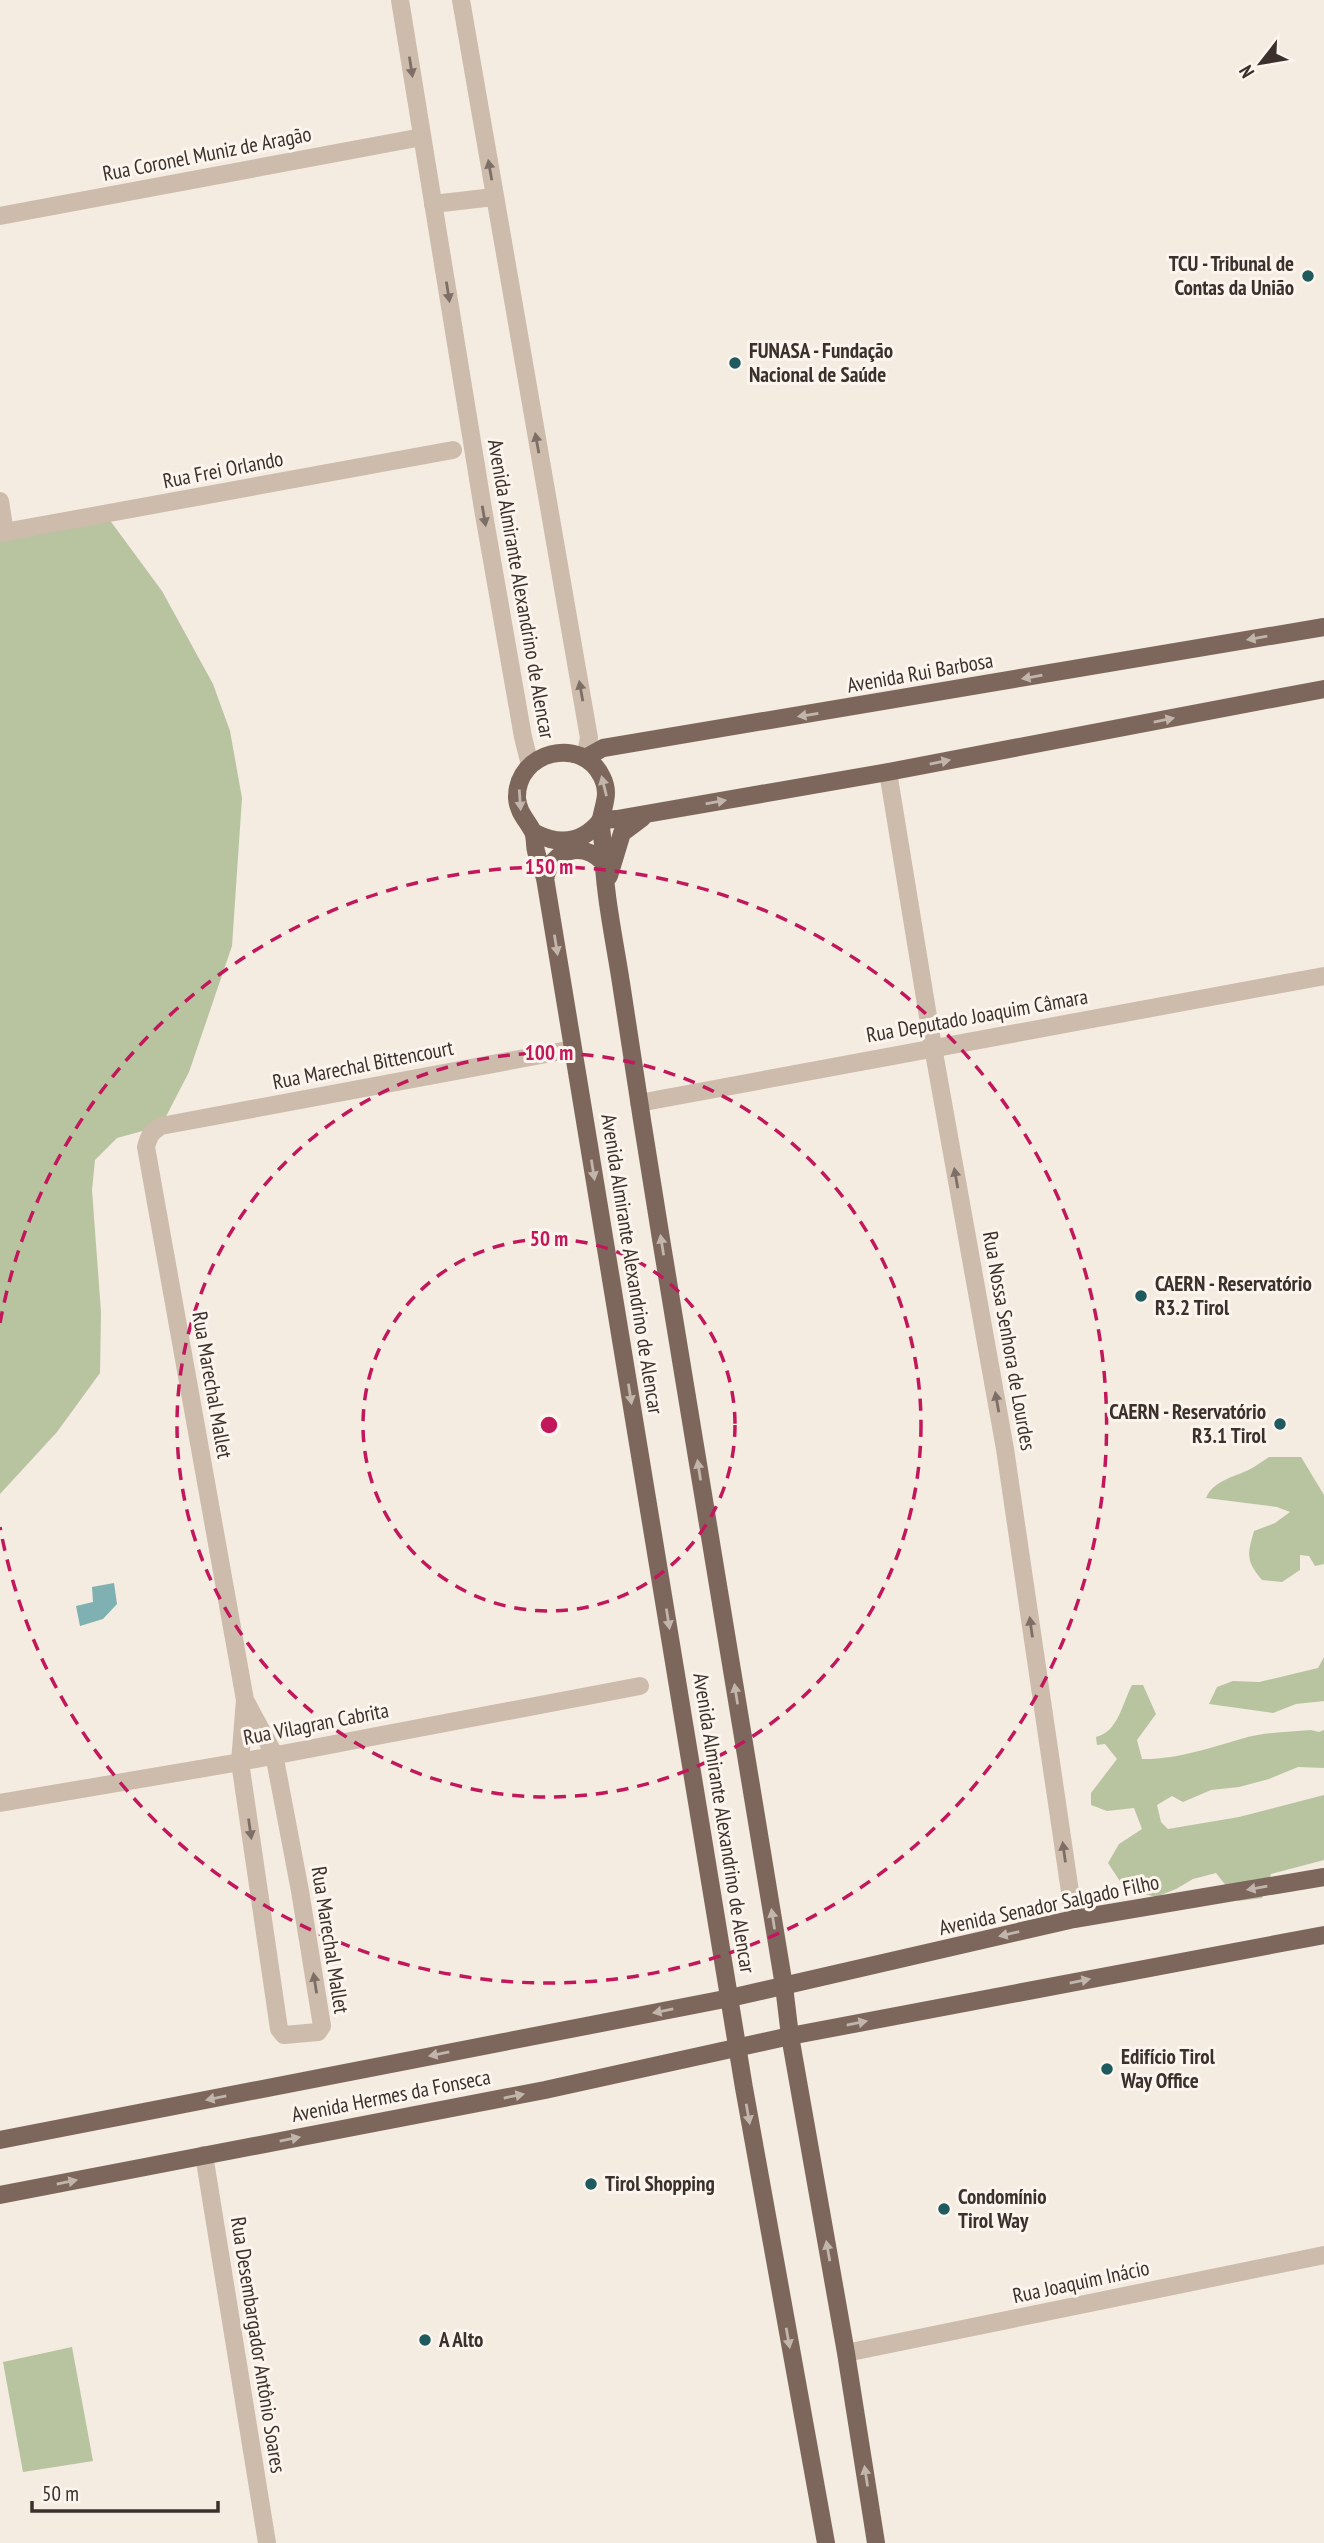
<svg xmlns="http://www.w3.org/2000/svg" width="1324" height="2543" font-family="'PT Sans Narrow',sans-serif">
	<rect width="100%" height="100%" fill="#f4ebe1"/>
	<g fill="#b8c4a0">
		<polygon points="106,515 162,591 213,684 230,731 242,798 232,946 189,1072 161,1126 117,1138 95,1160 92,1190 101,1312 100,1373 57,1432 0,1494 0,533"/>
		<path d="M1269,1457H1301L1324,1495V1564L1315,1566L1309,1556L1300,1555V1570L1282,1582L1262,1580C1246,1561 1247,1555 1254,1531L1275,1523L1290,1512L1277,1507L1206,1498C1214,1479 1237,1477 1254,1467C1259,1464 1264,1460 1269,1457Z"/>
		<polygon points="1324,1657 1324,1701 1296,1704 1273,1713 1209,1704 1217,1687 1233,1681 1259,1682 1318,1668"/>
		<path d="M1132,1685H1143L1156,1714L1137,1740L1142,1759C1175,1760 1213,1747 1244,1738C1265,1732 1289,1732 1311,1730L1319,1732L1324,1730V1768L1298,1767L1269,1779L1239,1787L1211,1790L1183,1802L1172,1796L1157,1805L1161,1822L1168,1829L1239,1817L1324,1795V1860L1271,1874L1262,1898L1238,1901L1216,1873L1193,1879L1176,1889L1156,1897L1125,1889L1108,1863L1119,1844L1142,1829L1134,1808L1107,1811L1091,1805V1793L1117,1759L1105,1744L1097,1745L1096,1737C1118,1732 1122,1704 1132,1685Z"/>
		<polygon points="72,2347 93,2461 23,2472 3,2362"/>
	</g>
	<polygon fill="#7fb0b2" points="114,1583 117,1604 103,1619 80,1626 76,1606 93,1602 92,1587"/>
	<g fill="none" stroke-linecap="round" stroke-linejoin="round">
		<g stroke="#cdbbac" stroke-width="18">
			<polyline points="400,0 483,509 523,737 530,765"/>
			<polyline points="461,0 589,738 585,758"/>
			<polyline points="433,204 494,197"/>
			<polyline points="0,216 422,137"/>
			<polyline points="0,501 5,533"/>
			<polyline points="0,533 453,450"/>
			<polyline points="888,772 933,1047 1005,1449 1074,1919"/>
			<polyline points="639,1103 1324,976"/>
			<path d="M245,1700L274,1754L300,1891L322,2026L318,2032L284,2035L279,2029L240,1762L245,1700L146,1147C149,1136 151,1132 161,1126L573,1049"/>
			<polyline points="0,1803 240,1762 640,1686"/>
			<polyline points="204,2155 267,2543"/>
			<polyline points="846,2353 1324,2255"/>
		</g>
		<g stroke="#7d675c" stroke-width="18">
			<polyline points="585,758 603,748 1324,627"/>
			<polyline points="601,820 617,819 888,772 1324,689"/>
			<path d="M535,833C560,846 583,843 601,820"/>
			<polyline points="609,876 622,833 642,818"/>
			<path d="M545,878C553,849 582,841 603,862"/>
			<polyline points="0,2140 730,1998 1074,1919 1324,1877"/>
			<polyline points="0,2195 545,2090 790,2036 1324,1935"/>
			<path d="M826,2543L744,2088L545,878C542,869 538,860 536,851C534,844 536,836 532,830C526,819 518,812 517,798C516,751 582,735 602,777C610,793 604,803 601,819C600,827 603,838 603,847C604,892 614,938 621,983C634,1068 647,1154 661,1239C702,1488 743,1737 784,1986L790,2036L846,2353L876,2543"/>
		</g>
	</g>
	<defs><path id="oneway-solid" d="M-6-.8H1V-3.2L6.5 0L1 3.2V.8H-6Z" transform="scale(1.75)"/></defs>
	<g fill="#7d6f65">
		<use href="#oneway-solid" transform="translate(411 67) rotate(81)"/>
		<use href="#oneway-solid" transform="translate(490 170) rotate(-100)"/>
		<use href="#oneway-solid" transform="translate(448 292) rotate(81)"/>
		<use href="#oneway-solid" transform="translate(537 443) rotate(-100)"/>
		<use href="#oneway-solid" transform="translate(484 516) rotate(80)"/>
		<use href="#oneway-solid" transform="translate(581 691) rotate(-100)"/>
		<use href="#oneway-solid" transform="translate(956 1178) rotate(-100)"/>
		<use href="#oneway-solid" transform="translate(997 1402) rotate(-100)"/>
		<use href="#oneway-solid" transform="translate(1031 1627) rotate(-98)"/>
		<use href="#oneway-solid" transform="translate(250 1829) rotate(82)"/>
		<use href="#oneway-solid" transform="translate(1064 1852) rotate(-98)"/>
		<use href="#oneway-solid" transform="translate(315 1983) rotate(-99)"/>
	</g>
	<g fill="#c2b5ac">
		<use href="#oneway-solid" transform="translate(1257 638) rotate(170)"/>
		<use href="#oneway-solid" transform="translate(1032 677) rotate(170)"/>
		<use href="#oneway-solid" transform="translate(808 715) rotate(171)"/>
		<use href="#oneway-solid" transform="translate(1164 720) rotate(-11)"/>
		<use href="#oneway-solid" transform="translate(940 762) rotate(-11)"/>
		<use href="#oneway-solid" transform="translate(604 786) rotate(-104)"/>
		<use href="#oneway-solid" transform="translate(520 800) rotate(86)"/>
		<use href="#oneway-solid" transform="translate(716 802) rotate(-10)"/>
		<use href="#oneway-solid" transform="translate(556 945) rotate(81)"/>
		<use href="#oneway-solid" transform="translate(593 1170) rotate(81)"/>
		<use href="#oneway-solid" transform="translate(662 1245) rotate(-99)"/>
		<use href="#oneway-solid" transform="translate(630 1394) rotate(81)"/>
		<use href="#oneway-solid" transform="translate(699 1470) rotate(-99)"/>
		<use href="#oneway-solid" transform="translate(668 1619) rotate(81)"/>
		<use href="#oneway-solid" transform="translate(736 1694) rotate(-99)"/>
		<use href="#oneway-solid" transform="translate(1257 1888) rotate(170)"/>
		<use href="#oneway-solid" transform="translate(773 1919) rotate(-99)"/>
		<use href="#oneway-solid" transform="translate(1009 1934) rotate(167)"/>
		<use href="#oneway-solid" transform="translate(1080 1981) rotate(-11)"/>
		<use href="#oneway-solid" transform="translate(663 2011) rotate(169)"/>
		<use href="#oneway-solid" transform="translate(857 2023) rotate(-11)"/>
		<use href="#oneway-solid" transform="translate(439 2054) rotate(169)"/>
		<use href="#oneway-solid" transform="translate(514 2096) rotate(-11)"/>
		<use href="#oneway-solid" transform="translate(216 2098) rotate(169)"/>
		<use href="#oneway-solid" transform="translate(748 2114) rotate(80)"/>
		<use href="#oneway-solid" transform="translate(290 2139) rotate(-11)"/>
		<use href="#oneway-solid" transform="translate(67 2182) rotate(-11)"/>
		<use href="#oneway-solid" transform="translate(828 2251) rotate(-100)"/>
		<use href="#oneway-solid" transform="translate(788 2338) rotate(80)"/>
		<use href="#oneway-solid" transform="translate(866 2476) rotate(-99)"/>
	</g>
	<g fill="none" stroke="#c2185b" stroke-width="3.5" stroke-dasharray="12 9">
		<circle cx="549" cy="1425" r="186"/>
		<circle cx="549" cy="1425" r="372"/>
		<path d="M0 1323A558 558 0 1 1 0 1527"/>
	</g>
	<g fill="#1f5a5e" stroke="#fbf5ee" stroke-width="2.5">
		<circle cx="1308" cy="276" r="7"/>
		<circle cx="735" cy="363" r="7"/>
		<circle cx="1141" cy="1296" r="7"/>
		<circle cx="1280" cy="1424" r="7"/>
		<circle cx="1107" cy="2069" r="7"/>
		<circle cx="591" cy="2184" r="7"/>
		<circle cx="944" cy="2209" r="7"/>
		<circle cx="425" cy="2340" r="7"/>
	</g>
	<g text-anchor="middle" stroke-width="6" stroke-linejoin="round" paint-order="stroke">
		<g font-size="21" fill="#3b302b" stroke="#fbf5ee">
			<text transform="translate(207 154) rotate(-11)" y="7">Rua Coronel Muniz de Aragão</text>
			<text transform="translate(223 470) rotate(-11)" y="7">Rua Frei Orlando</text>
			<text transform="translate(521 589) rotate(80)" y="7">Avenida Almirante Alexandrino de Alencar</text>
			<text transform="translate(920 673) rotate(-10)" y="7">Avenida Rui Barbosa</text>
			<text transform="translate(977 1016) rotate(-10)" y="7">Rua Deputado Joaquim Câmara</text>
			<text transform="translate(363 1065) rotate(-11)" y="7">Rua Marechal Bittencourt</text>
			<text transform="translate(632 1264) rotate(81)" y="7">Avenida Almirante Alexandrino de Alencar</text>
			<text transform="translate(1009 1341) rotate(80)" y="7">Rua Nossa Senhora de Lourdes</text>
			<text transform="translate(212 1385) rotate(80)" y="7">Rua Marechal Mallet</text>
			<text transform="translate(316 1724) rotate(-11)" y="7">Rua Vilagran Cabrita</text>
			<text transform="translate(724 1823) rotate(81)" y="7">Avenida Almirante Alexandrino de Alencar</text>
			<text transform="translate(1049 1905) rotate(-12)" y="7">Avenida Senador Salgado Filho</text>
			<text transform="translate(330 1940) rotate(81)" y="7">Rua Marechal Mallet</text>
			<text transform="translate(391 2096) rotate(-11)" y="7">Avenida Hermes da Fonseca</text>
			<text transform="translate(1081 2282) rotate(-12)" y="7">Rua Joaquim Inácio</text>
			<text transform="translate(258 2345) rotate(81)" y="7">Rua Desembargador Antônio Soares</text>
		</g>
		<g font-size="21" font-weight="bold" fill="#3b302b" stroke="#fbf5ee" text-anchor="start">
			<text x="1294" y="271" text-anchor="end">TCU - Tribunal de<tspan x="1294" dy="24">Contas da União</tspan></text>
			<text x="749" y="358">FUNASA - Fundação<tspan x="749" dy="24">Nacional de Saúde</tspan></text>
			<text x="1155" y="1291">CAERN - Reservatório<tspan x="1155" dy="24">R3.2 Tirol</tspan></text>
			<text x="1266" y="1419" text-anchor="end">CAERN - Reservatório<tspan x="1266" dy="24">R3.1 Tirol</tspan></text>
			<text x="1121" y="2064">Edifício Tirol<tspan x="1121" dy="24">Way Office</tspan></text>
			<text x="605" y="2191">Tirol Shopping</text>
			<text x="958" y="2204">Condomínio<tspan x="958" dy="24">Tirol Way</tspan></text>
			<text x="439" y="2347">A Alto</text>
		</g>
	</g>
	<circle cx="549" cy="1425" r="10" fill="#c2185b" stroke="#fbf5ee" stroke-width="3.5"/>
	<g font-size="21" text-anchor="middle" font-weight="bold" fill="#c2185b" stroke="#fbf5ee" stroke-width="6" stroke-linejoin="round" paint-order="stroke">
		<text x="549" y="874">150 m</text>
		<text x="549" y="1060">100 m</text>
		<text x="549" y="1246">50 m</text>
	</g>
	<g transform="translate(1261 63) rotate(239)" stroke="#fbf5ee" stroke-width="5" paint-order="stroke">
	<path d="M0-5L12 26L0 18L-12 26Z" fill="#3b302b"/>
	<text y="-10" font-size="19" font-weight="bold" text-anchor="middle" fill="#3b302b">N</text>
	</g>
	<path d="M32 2501v10h186v-10" fill="none" stroke="#3b302b" stroke-width="3.5"/>
	<text x="42" y="2501" font-size="21" fill="#3b302b" stroke="#fbf5ee" stroke-width="5" paint-order="stroke">50 m</text>
</svg>
